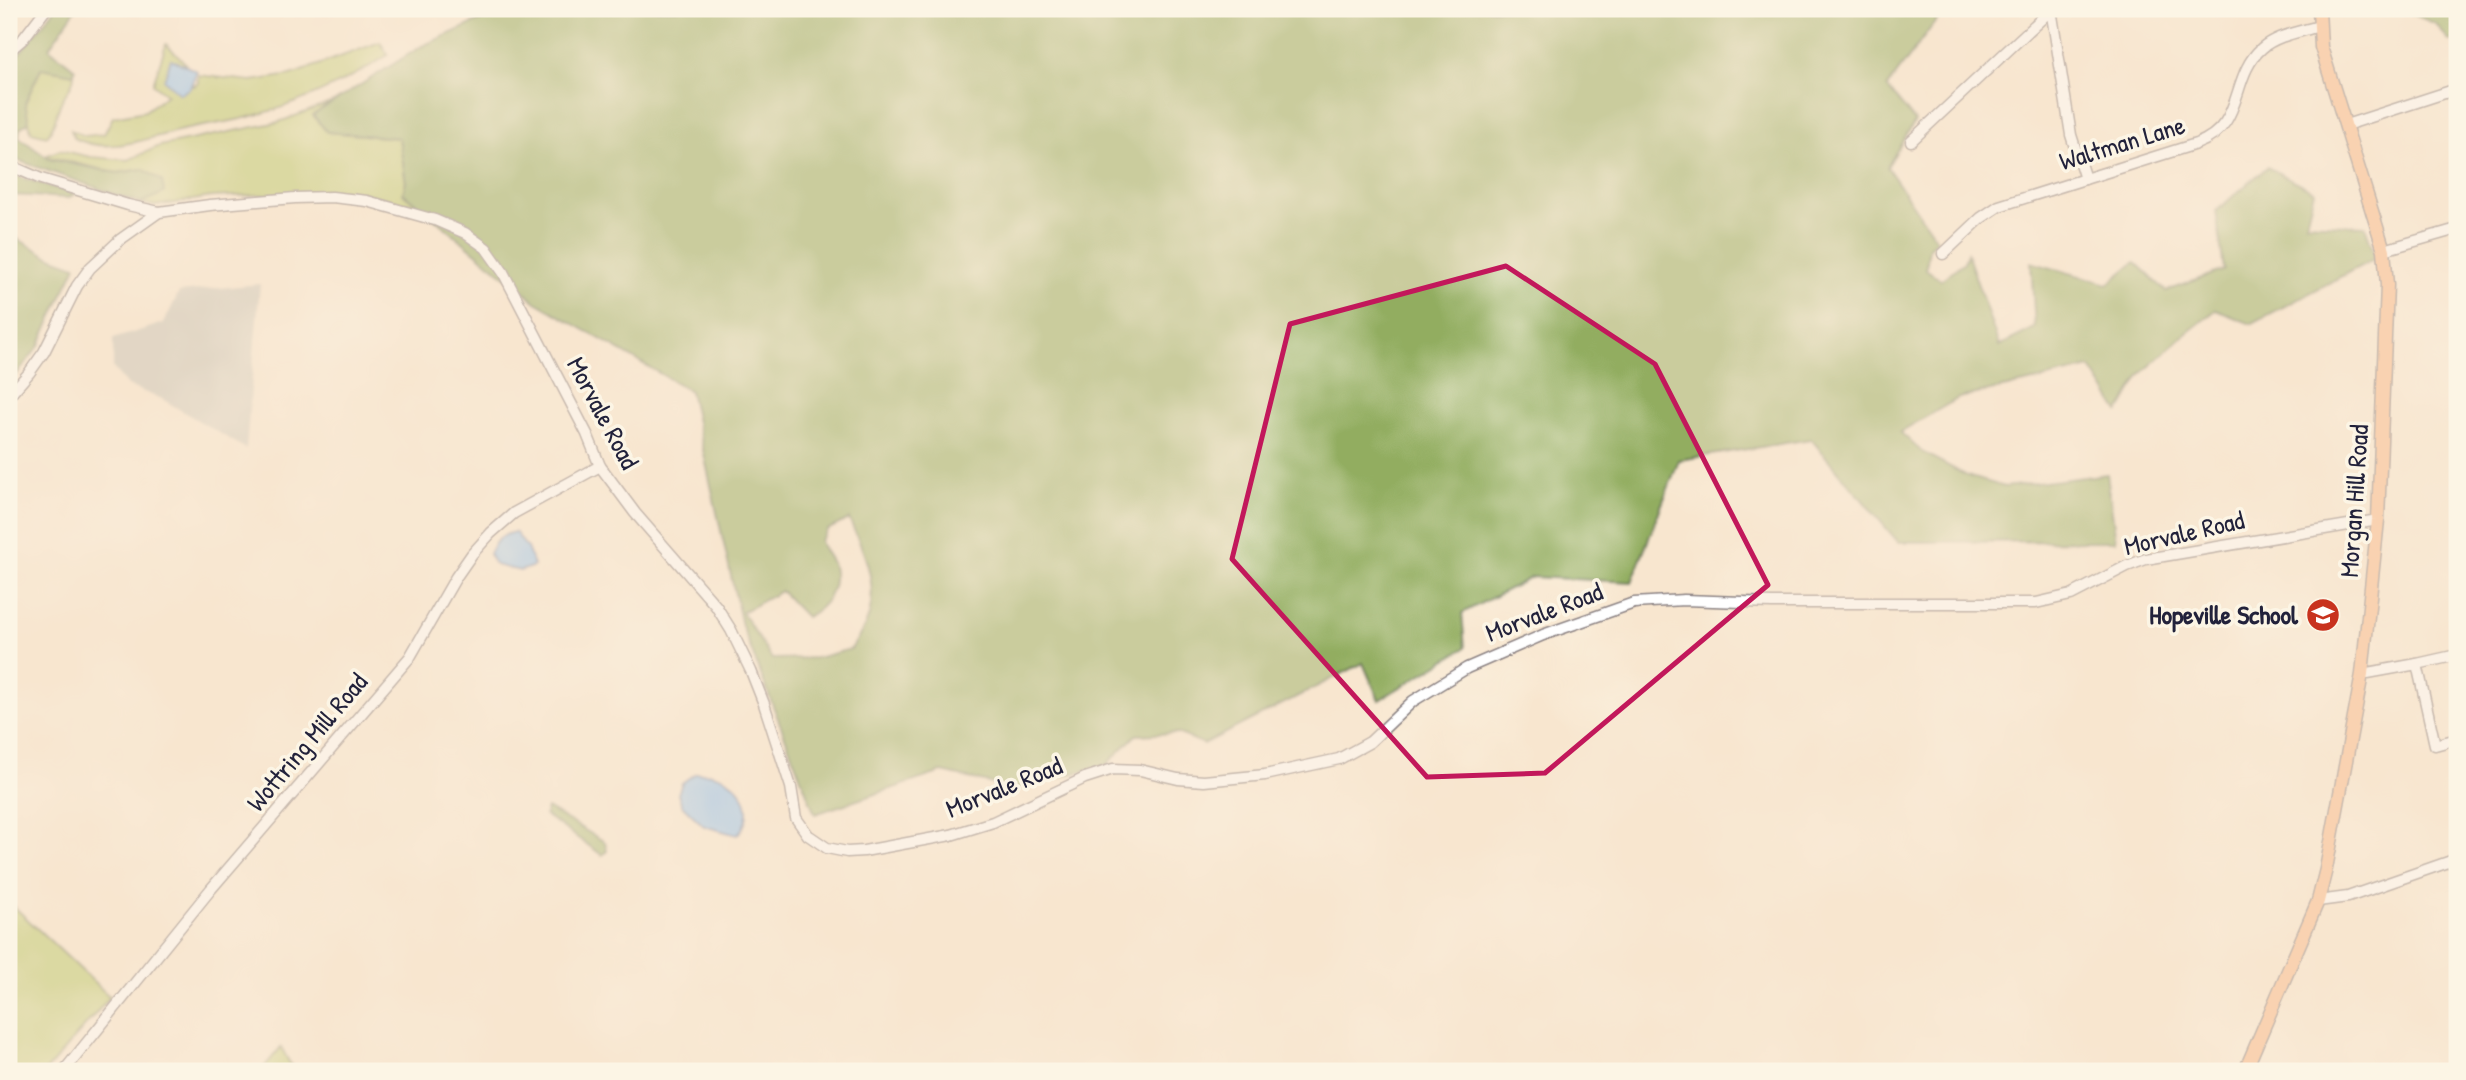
<svg xmlns="http://www.w3.org/2000/svg" width="2466" height="1080" font-family="'Patrick Hand',sans-serif">
	<rect width="100%" height="100%" fill="#fcf5e5"/>
	<filter id="ink" filterUnits="userSpaceOnUse"><feTurbulence type="fractalNoise" baseFrequency=".0143" numOctaves="2"/><feDisplacementMap in="SourceGraphic" scale="14" xChannelSelector="R" yChannelSelector="G"/><feConvolveMatrix kernelMatrix="1 2 1 2 8 2 1 2 1" color-interpolation-filters="sRGB"/></filter>
	<filter id="wash" filterUnits="userSpaceOnUse"><feTurbulence type="fractalNoise" baseFrequency=".00686" numOctaves="4" result="noise"/><feDisplacementMap in="SourceGraphic" scale="28" xChannelSelector="R" yChannelSelector="G"/><feGaussianBlur stdDeviation="1.57" result="paint"/><feColorMatrix in="noise" values="0 0 0 0 0 0 0 0 0 0 0 0 0 0 0 0 0 1.4 0 .05"/><feComposite in="paint" operator="in"/></filter>
	<g filter="url(#wash)">
		<rect width="100%" height="100%" fill="#f8e6cf"/>
		<polygon fill="#c7c4b8" points="260,284 246,449 162,399 128,386 113,368 113,339 164,323 179,292"/>
		<g fill="#b9c96c" stroke="#6e7654" stroke-width="2">
			<path d="M380,42L388,55C343,84 294,107 241,119C220,124 199,126 178,131C144,139 108,155 74,138L71,130L85,136L104,134L113,117L145,111L167,95L153,84L166,44C183,60 189,64 194,86L198,83V75L251,81L291,75Z"/>
			<path d="M42,67L74,74C74,84 67,91 62,100C56,112 56,125 47,136L31,132L25,103Z"/>
			<polygon points="333,102 313,115 327,132 399,138 406,182 403,193 418,206 362,193 327,192 212,197 155,206 140,203 143,169 117,173 45,156 60,150 91,157 128,160 160,146 279,122"/>
			<polygon points="9,902 110,997 46,1071 9,1071"/>
			<polygon points="281,1047 294,1071 261,1071"/>
		</g>
		<g fill="#92ad60" stroke="#5a684e" stroke-width="2" fill-rule="evenodd">
			<polygon points="55,9 76,9 49,48 75,69 74,74 41,68 25,103 29,122 20,128 19,137 49,159 117,173 143,169 162,181 164,193 140,203 17,160 9,154 9,66"/>
			<path d="M506,9H1993L1939,17L1887,87L1915,121L1887,167L1937,240L1929,247L1926,269L1941,280L1964,262L1967,253L1999,346L2035,328L2031,262L2108,284L2135,262L2166,291L2224,270L2216,211L2267,167L2314,191L2306,223L2365,226L2376,258L2251,324L2216,310L2182,337L2140,375L2119,412L2091,368L1959,398L1900,432L1922,452L1967,476L2005,487L2107,474L2116,541L1898,542L1811,439L1679,460L1632,582L1532,577L1462,613L1465,648L1379,700L1363,663L1204,744L1177,733L1136,735L1106,765L1015,789L942,772L815,814L742,626L690,391L536,302L403,193L406,182L399,138L327,132L313,115L422,46ZM849,519C863,549 878,581 869,615C866,627 857,639 851,649L816,658L772,659L742,612L781,591L806,617C827,607 838,589 833,566C832,560 823,551 820,541L827,530Z"/>
			<polygon points="2400,9 2457,9 2457,41 2449,41 2436,24"/>
			<polygon points="9,174 75,194 68,198 9,195"/>
			<polygon points="9,234 48,256 76,266 39,346 9,384 9,345 16,332 17,308 9,287"/>
			<polygon points="547,808 605,842 607,851 602,855 545,815"/>
		</g>
		<g fill="#82bbf3" stroke="#526e97" stroke-width="2">
			<polygon points="171,59 197,71 190,88 180,94 164,80"/>
			<path d="M515,532L527,548L534,566L520,571L495,565L489,554C495,541 500,535 515,532Z"/>
			<path d="M696,773C701,773 707,773 712,774C742,780 759,812 737,835L704,826L682,805L678,794L682,783Z"/>
		</g>
	</g>
	<g filter="url(#ink)">
		<g fill="none" stroke-linecap="round" stroke-linejoin="round">
			<g stroke="#8d8485" stroke-width="13">
				<g id="minor">
					<polyline points="2051,9 2071,135 2085,179"/>
					<polyline points="9,51 23,39 46,9"/>
					<polyline points="2346,125 2457,89"/>
					<polyline points="1911,141 2051,10"/>
					<polyline points="9,165 41,179 128,205 159,212"/>
					<polyline points="2384,250 2457,229"/>
					<path d="M1943,254L1981,218L1999,206L2196,144C2246,126 2229,77 2262,48C2277,35 2300,32 2319,26"/>
					<polyline points="9,396 29,373 44,352 77,286 90,268 121,239 159,212 210,205 295,198 332,197 367,201 435,220 465,233 486,248 503,272 587,434 600,466 635,513 716,606 731,630 751,671 764,704 791,787 796,818 808,835 827,848 847,852 864,851 951,835 993,822 1085,778 1113,769 1140,770 1178,779 1204,781 1265,775 1339,759 1370,742 1413,701 1467,668 1543,635 1634,603 1684,600 1772,603 2036,603 2071,595 2127,566 2146,559 2378,520"/>
					<polyline points="2417,664 2435,745 2457,739"/>
					<polyline points="2362,674 2417,664 2457,655"/>
					<polyline points="2318,901 2348,897 2457,859"/>
					<polyline points="64,1071 211,889 410,657 456,577 472,554 491,533 514,513 600,466"/>
				</g>
			</g>
			<g stroke="#8d8485" stroke-width="15">
				<polyline id="major" points="2245,1071 2318,901 2326,869 2362,674 2378,520 2387,285 2384,250 2321,47 2319,9"/>
			</g>
			<use href="#minor" stroke="#fff" stroke-width="10"/>
			<use href="#major" stroke="#fbbb8c" stroke-width="12"/>
		</g>
	</g>
	<path d="M0 0H2466V1080H0ZM1506,266L1655,364L1768,585L1545,773L1427,777L1232,559L1290,324Z" fill="#f8e6cf" fill-opacity=".55" fill-rule="evenodd"/>
	<path fill="none" stroke="#c2185b" stroke-width="5" stroke-linejoin="round" d="M1506,266L1655,364L1768,585L1545,773L1427,777L1232,559L1290,324Z"/>
	<defs>
		<g id="school-disc" transform="scale(1.75)"><circle r="9.5" fill="#c8321e" stroke="#fcf5e5"/><path d="M0-5L7-2L0 1L-7-2ZM-4 1L0 2.5L4 1V4Q0 6-4 4Z" fill="#fff"/></g>
	</defs>
	<g fill-rule="evenodd">
		<use href="#school-disc" x="2323" y="615"/>
	</g>
	<g text-anchor="middle" stroke-width="7" stroke-linejoin="round" paint-order="stroke">
		<g font-size="26" fill="#22223b" stroke="#fcf5e5">
			<text transform="translate(2122 143) rotate(-17)" y="9">Waltman Lane</text>
			<text transform="translate(603 413) rotate(62)" y="9">Morvale Road</text>
			<text transform="translate(2354 501) rotate(-86)" y="9">Morgan Hill Road</text>
			<text transform="translate(2184 533) rotate(-13)" y="9">Morvale Road</text>
			<text transform="translate(1544 612) rotate(-21)" y="9">Morvale Road</text>
			<text transform="translate(307 742) rotate(-50)" y="9">Wottring Mill Road</text>
			<text transform="translate(1004 787) rotate(-22)" y="9">Morvale Road</text>
		</g>
		<g font-size="26" font-weight="bold" fill="#22223b" stroke="#fcf5e5" text-anchor="end">
			<text x="2298" y="624">Hopeville School</text>
		</g>
	</g>
	<rect width="2466" height="1080" fill="none" stroke="#fcf5e5" stroke-width="35"/>
</svg>
